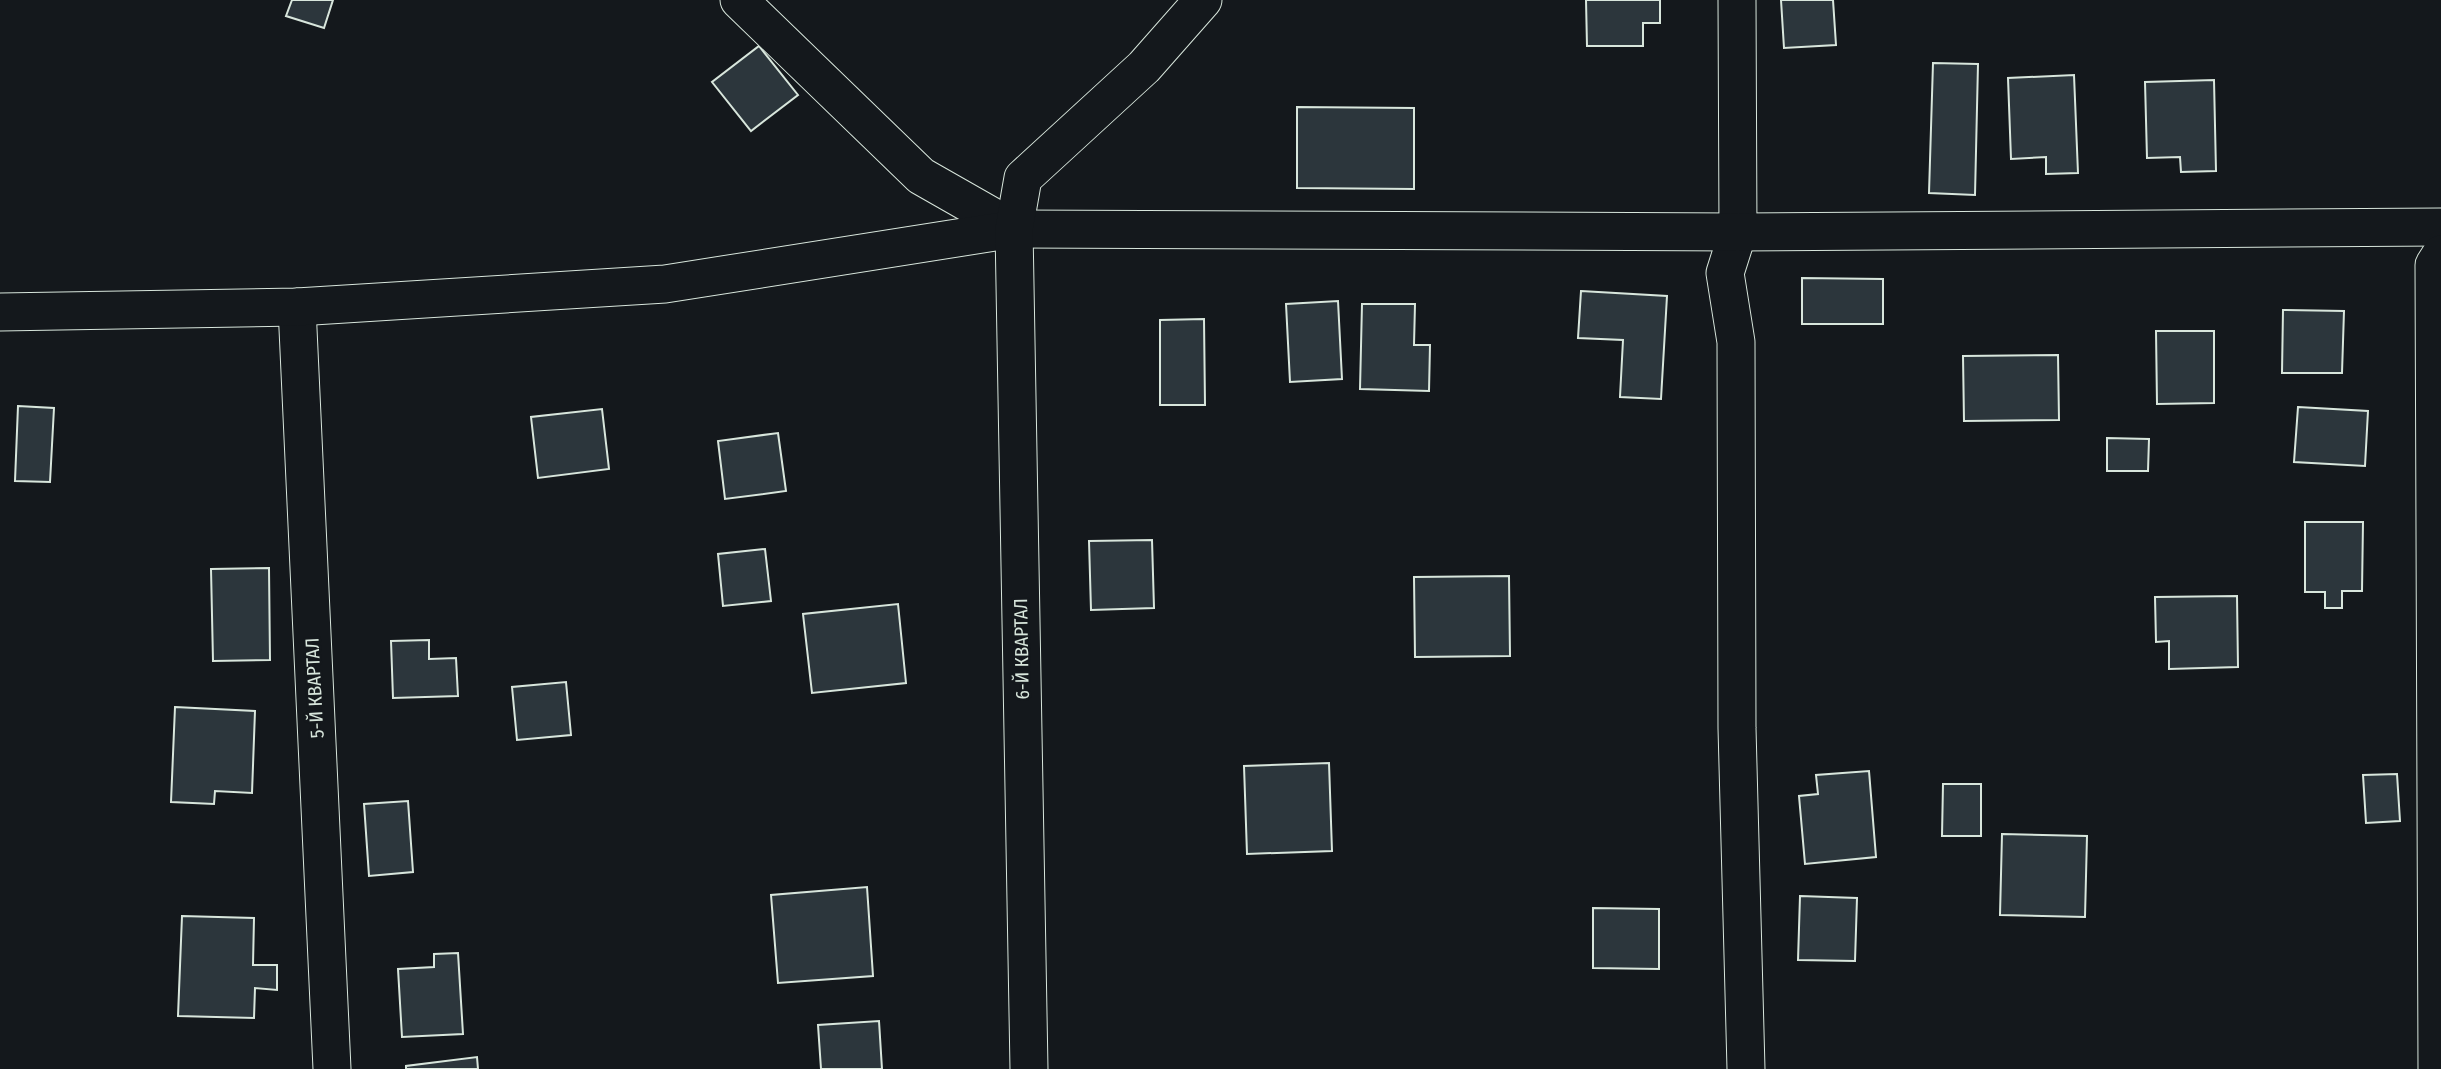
<svg xmlns="http://www.w3.org/2000/svg" width="2441" height="1069" font-family="'Fira Sans Condensed',sans-serif">
	<rect width="100%" height="100%" fill="#14181c"/>
	<g fill="#2c363c" stroke="#d8e6dc" stroke-width="2">
		<polygon points="292,0 333,0 324,28 286,16"/>
		<polygon points="1586,0 1660,0 1660,23 1643,23 1643,46 1587,46"/>
		<polygon points="1781,0 1833,0 1836,45 1784,48"/>
		<polygon points="759,46 798,95 751,131 712,82"/>
		<polygon points="1933,63 1978,64 1975,195 1929,193"/>
		<polygon points="2074,75 2078,173 2046,174 2046,157 2011,159 2008,78"/>
		<polygon points="2214,80 2216,171 2181,172 2180,157 2147,158 2145,82"/>
		<polygon points="1297,107 1414,108 1414,189 1297,188"/>
		<polygon points="1802,278 1883,279 1883,324 1802,324"/>
		<polygon points="1581,291 1667,296 1661,399 1620,397 1623,340 1578,338"/>
		<polygon points="1338,301 1342,379 1290,382 1286,304"/>
		<polygon points="1362,304 1415,304 1414,345 1430,345 1429,391 1360,389"/>
		<polygon points="2283,310 2344,311 2342,373 2282,373"/>
		<polygon points="1204,319 1205,405 1160,405 1160,320"/>
		<polygon points="2156,331 2214,331 2214,403 2157,404"/>
		<polygon points="2058,355 2059,420 1964,421 1963,356"/>
		<polygon points="18,406 54,408 50,482 15,481"/>
		<polygon points="2298,407 2368,411 2365,466 2294,462"/>
		<polygon points="602,409 609,469 538,478 531,417"/>
		<polygon points="778,433 786,491 725,499 718,441"/>
		<polygon points="2107,438 2149,439 2148,471 2107,471"/>
		<polygon points="2305,522 2363,522 2362,591 2342,591 2342,608 2325,608 2325,592 2305,592"/>
		<polygon points="1152,540 1154,608 1091,610 1089,541"/>
		<polygon points="765,549 771,601 723,606 718,554"/>
		<polygon points="269,568 270,660 213,661 211,569"/>
		<polygon points="1509,576 1510,656 1415,657 1414,577"/>
		<polygon points="2237,596 2238,667 2169,669 2169,641 2156,642 2155,597"/>
		<polygon points="898,604 906,683 812,693 803,614"/>
		<polygon points="429,640 429,659 456,658 458,696 393,698 391,641"/>
		<polygon points="566,682 571,735 517,740 512,687"/>
		<polygon points="175,707 255,711 252,793 215,791 214,804 171,802"/>
		<polygon points="1329,763 1332,851 1247,854 1244,766"/>
		<polygon points="1869,771 1876,857 1805,864 1799,796 1818,794 1816,775"/>
		<polygon points="2397,774 2400,821 2366,823 2363,775"/>
		<polygon points="1943,784 1981,784 1981,836 1942,836"/>
		<polygon points="408,801 413,872 369,876 364,804"/>
		<polygon points="2002,834 2087,836 2085,917 2000,915"/>
		<polygon points="867,887 873,976 778,983 771,895"/>
		<polygon points="1800,896 1857,898 1855,961 1798,960"/>
		<polygon points="1593,908 1659,909 1659,969 1593,968"/>
		<polygon points="182,916 254,918 253,965 277,965 277,990 255,988 254,1018 178,1016"/>
		<polygon points="458,953 463,1034 402,1037 398,969 434,967 434,954"/>
		<polygon points="879,1021 882,1069 821,1069 818,1025"/>
		<polygon points="477,1057 478,1069 406,1069 406,1066"/>
	</g>
	<g fill="none" stroke-linecap="round" stroke-linejoin="round">
		<g stroke="#d8e6dc" stroke-width="39">
			<g id="street">
				<polyline points="739,0 921,176 1014,229"/>
				<polyline points="1737,0 1738,232 1725,273 1736,342 1737,728 1746,1069"/>
				<polyline points="297,307 332,1069"/>
				<polyline points="0,312 297,307 665,284 1014,229 1738,232 2441,227"/>
				<polyline points="1029,1069 1014,229 1023,178 1144,67 1203,0"/>
				<polyline points="2437,1069 2434,265 2441,254"/>
			</g>
		</g>
		<use href="#street" stroke="#14181c" stroke-width="37"/>
	</g>
	<g text-anchor="middle" stroke-width="5" stroke-linejoin="round" paint-order="stroke">
		<g font-size="19" fill="#d8e6dc" stroke="#14181c">
			<text transform="translate(1021 649) rotate(-91)" y="7">6-Й КВАРТАЛ</text>
			<text transform="translate(314 688) rotate(-93)" y="7">5-Й КВАРТАЛ</text>
		</g>
	</g>
</svg>
